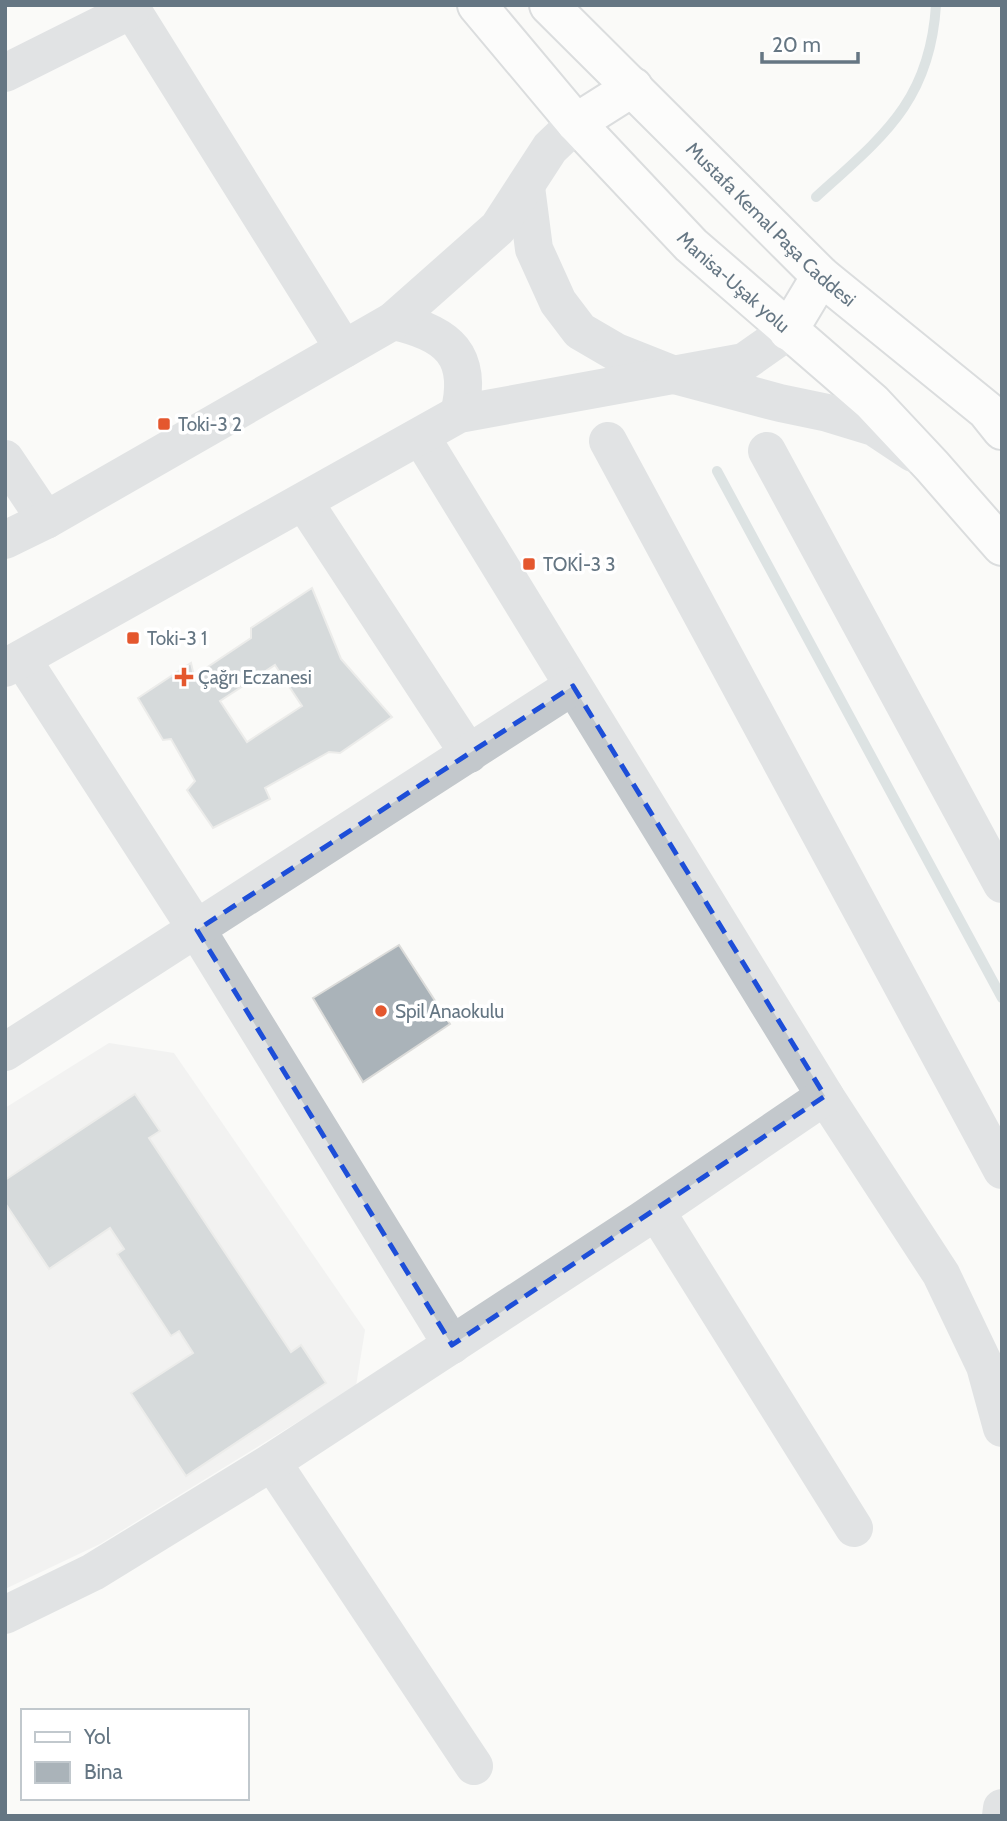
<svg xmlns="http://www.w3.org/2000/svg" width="1007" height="1821" font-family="Cabin,sans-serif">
	<rect width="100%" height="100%" fill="#fafaf8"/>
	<polygon fill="#e8e9e9" points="109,1043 174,1053 365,1330 356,1386 100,1544 5,1589 5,1108"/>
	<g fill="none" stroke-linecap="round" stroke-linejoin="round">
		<g stroke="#bbc7cb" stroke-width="10">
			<path d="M816,197C882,137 930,102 936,5"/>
			<polyline points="717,471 1002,998"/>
		</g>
	</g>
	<g fill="#aab3b9" stroke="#dcdcda" stroke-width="2" fill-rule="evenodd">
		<path d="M312,588L341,659L392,717L340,753L329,752L265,788L270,799L213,828L187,790L195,781L171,739L163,740L138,698L191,663L194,676L251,638V628ZM275,665L302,706L247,742L220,701Z"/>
		<polygon points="399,945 450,1024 363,1082 313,998"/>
		<polygon points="135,1094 160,1131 149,1138 291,1352 301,1345 326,1383 186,1476 131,1393 193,1353 179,1331 171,1336 117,1254 124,1249 110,1228 49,1269 5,1203 5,1180"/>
	</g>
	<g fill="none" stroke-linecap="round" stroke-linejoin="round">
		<g stroke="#b5babe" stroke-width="42">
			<g id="major">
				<path id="s1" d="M477,5L576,123L691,245L872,402L932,466L1002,546"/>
				<path id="s2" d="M549,5L821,276L986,410L1002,430"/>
				<polyline points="576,123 633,87"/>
				<polyline points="788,331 821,276"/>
			</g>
		</g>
		<g stroke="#c3c8cc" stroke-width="38">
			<polyline points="129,5 344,349"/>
			<polyline points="5,73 131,10"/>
			<polyline points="526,187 534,249 558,302 580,331 616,352 674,375 780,403 828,413 874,427 913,453"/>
			<path d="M393,321C448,333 474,355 459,414"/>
			<polyline points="421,437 825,1096 941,1274 985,1366 1002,1428"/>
			<polyline points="608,441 1002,1170"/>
			<polyline points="767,451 1002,884"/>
			<polyline points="5,459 46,520"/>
			<polyline points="304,502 469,754"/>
			<polyline points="5,540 46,520 393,321 498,228 550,148 576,123"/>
			<polyline points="22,659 197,930 452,1345"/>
			<polyline points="5,668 459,414 744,362 788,331"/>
			<polyline points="5,1052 573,686"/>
			<polyline points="656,1211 854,1528"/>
			<polyline points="272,1462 474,1766"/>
			<polyline points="5,1615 93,1572 272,1462 641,1221 825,1096"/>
			<polyline points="1001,1816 1002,1808"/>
		</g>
		<use href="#major" stroke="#fff" stroke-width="38"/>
	</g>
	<path d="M0 0H1007V1821H0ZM573,686L825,1096L452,1345L197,930Z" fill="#fafaf8" fill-opacity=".55" fill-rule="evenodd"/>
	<path fill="none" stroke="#1d4ed8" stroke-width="5" stroke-dasharray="14 9" stroke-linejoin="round" d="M573,686L825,1096L452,1345L197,930Z"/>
	<g fill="#e4572e" stroke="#fff" stroke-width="2.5">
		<rect x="157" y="417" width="14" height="14" rx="3.5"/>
		<rect x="522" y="557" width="14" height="14" rx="3.5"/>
		<rect x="126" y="631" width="14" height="14" rx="3.5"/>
		<path d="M180.5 666.5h7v7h7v7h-7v7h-7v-7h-7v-7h7z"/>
		<circle cx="381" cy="1011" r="7"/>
	</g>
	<g text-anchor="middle" stroke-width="7" stroke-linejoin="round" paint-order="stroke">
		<g font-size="19" fill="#657683" stroke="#fff">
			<text dy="7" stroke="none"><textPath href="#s2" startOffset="312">Mustafa Kemal Paşa Caddesi</textPath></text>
			<text dy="7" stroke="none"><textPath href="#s1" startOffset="378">Manisa-Uşak yolu</textPath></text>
		</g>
		<g font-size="19" fill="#657683" stroke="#fff" text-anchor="start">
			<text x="178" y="431">Toki-3 2</text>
			<text x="543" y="571">TOKİ-3 3</text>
			<text x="147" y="645">Toki-3 1</text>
			<text x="198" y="684">Çağrı Eczanesi</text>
			<text x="395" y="1018">Spil Anaokulu</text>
		</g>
	</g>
	<rect width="1007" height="1821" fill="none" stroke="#657683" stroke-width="14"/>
	<rect x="21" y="1709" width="228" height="91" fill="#ffffff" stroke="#c1c8cd" stroke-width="2"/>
	<rect x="35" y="1732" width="35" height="10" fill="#ffffff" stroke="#c1c8cd" stroke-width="2"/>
	<text x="84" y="1744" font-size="21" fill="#657683">Yol</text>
	<rect x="35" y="1762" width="35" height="21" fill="#aab3b9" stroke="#c1c8cd" stroke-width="2"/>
	<text x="84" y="1779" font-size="21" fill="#657683">Bina</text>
	<path d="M762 52v10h96v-10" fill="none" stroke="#657683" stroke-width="3.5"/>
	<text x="772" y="52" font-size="21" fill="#657683" stroke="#ffffff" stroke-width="5" paint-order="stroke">20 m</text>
</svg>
